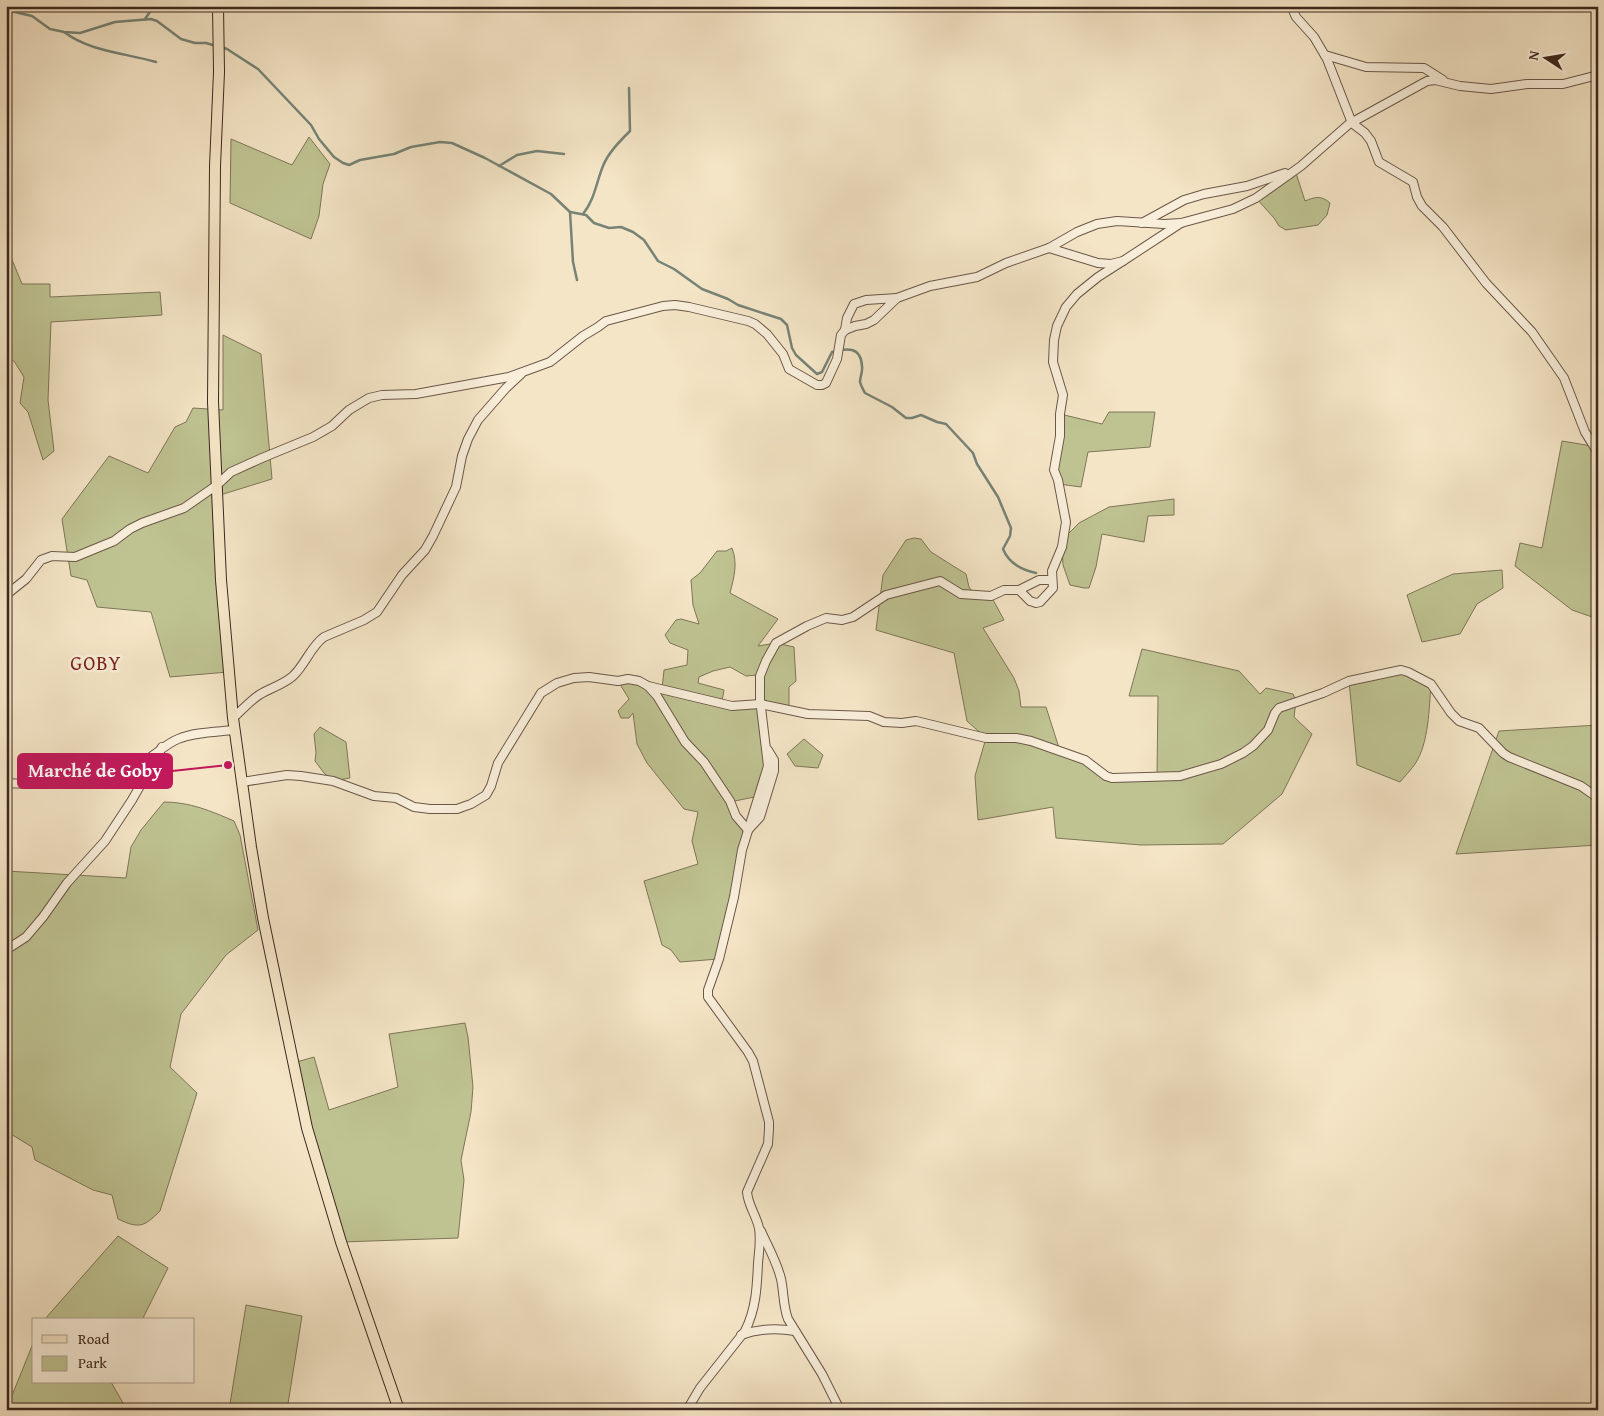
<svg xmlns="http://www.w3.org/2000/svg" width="1604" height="1416" font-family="'Gentium Book Plus',serif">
	<rect width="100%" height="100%" fill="#f4e5c6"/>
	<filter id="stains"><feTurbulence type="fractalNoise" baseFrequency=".004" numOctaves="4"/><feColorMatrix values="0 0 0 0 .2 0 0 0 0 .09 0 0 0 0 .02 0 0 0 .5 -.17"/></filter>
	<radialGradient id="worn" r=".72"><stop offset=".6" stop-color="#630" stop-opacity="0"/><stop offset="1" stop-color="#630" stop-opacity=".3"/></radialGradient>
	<g fill="#bfc392" stroke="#7e7658" fill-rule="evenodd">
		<polygon points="309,137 330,164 323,184 319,216 311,239 230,203 231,139 292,165"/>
		<path d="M1295,170L1305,201C1315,197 1321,195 1330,203L1327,215L1318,225L1286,230L1279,226L1274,218L1256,198Z"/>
		<polygon points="6,245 22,284 50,284 50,297 160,292 162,315 51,322 48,400 54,451 43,460 28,412 20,403 24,377 14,361 6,359"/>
		<polygon points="223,335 261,354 272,479 217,496 228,672 170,677 151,612 97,607 87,580 71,576 62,519 109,456 148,473 175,427 186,422 193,408 223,410"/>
		<polygon points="1109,412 1155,412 1150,447 1088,452 1081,487 1059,484 1054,470 1060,414 1102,424"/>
		<polygon points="1562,441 1598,447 1598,619 1572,610 1515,566 1520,543 1542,548"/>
		<polygon points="1174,499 1174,515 1148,516 1144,542 1102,534 1096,567 1089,588 1084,588 1070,585 1063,565 1062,547 1064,538 1079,523 1109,507"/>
		<polygon points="914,538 921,539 931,552 966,574 969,587 975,595 991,596 1004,620 983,628 1014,678 1019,691 1021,707 1046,707 1060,751 1106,776 1157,776 1158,696 1129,696 1142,649 1239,671 1260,694 1266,688 1293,694 1296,701 1294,717 1312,734 1282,794 1223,844 1141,845 1056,838 1053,807 978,820 975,776 986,738 967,721 954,653 876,630 883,575 906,540"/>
		<path d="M732,548C738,564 734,577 730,593L778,619L758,646L776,643L794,647L796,681L789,687V710L763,707L767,753L759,796L730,802L748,830L719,959L680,962L671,950L662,945L644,881L698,864L692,841L698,812L684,809L647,763L637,744L633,713L629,718H621L618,711L629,699L618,681L638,676L639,681L662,689L664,670L687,665L688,650L670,643L665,635L676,620L681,619L699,624L693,605L691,580L700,573L717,551H726ZM730,667L746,676L758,675V703L732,704L722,701L724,690L698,683L699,677L713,671Z"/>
		<polygon points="1502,570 1503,588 1477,604 1460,634 1422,642 1407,595 1453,574"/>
		<path d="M1401,670L1431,684C1429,708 1429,743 1415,764C1410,771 1405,776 1400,782L1357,765L1349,681Z"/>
		<polygon points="1598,725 1598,845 1456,854 1499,731"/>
		<polygon points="320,727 346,742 350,778 333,781 324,773 315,761 316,753 314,734"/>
		<polygon points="804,739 823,755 818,768 795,766 787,754"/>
		<path d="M164,802C190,802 211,811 234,821L240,835L258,930L226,955L181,1014L170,1067L197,1093L160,1211C144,1227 139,1229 118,1219L112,1195L93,1190L35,1160L32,1147L6,1131V871L126,878L131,847L141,830Z"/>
		<polygon points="465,1023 468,1037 473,1087 471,1112 461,1160 464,1180 458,1238 341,1242 293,1063 314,1057 329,1110 398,1087 389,1034"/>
		<polygon points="118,1236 168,1268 142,1320 44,1320"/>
		<polygon points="246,1305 302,1316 287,1410 229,1410"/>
		<polygon points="34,1341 34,1382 111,1382 127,1410 6,1410 6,1397 11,1398"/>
	</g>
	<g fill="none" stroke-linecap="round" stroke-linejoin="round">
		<g stroke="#768376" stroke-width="2.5">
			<polyline points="6,10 32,16 50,29 64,32 80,33 115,22 151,19 157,21 181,39 195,43 206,43 216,46"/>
			<polyline points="145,19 154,6"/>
			<path d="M64,32C91,52 125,53 156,62"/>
			<path d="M221,47L227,49L258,69L311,125L319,139L334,157L343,163L349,165L360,160L394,154L411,147L440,142L452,143L485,158L551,194L570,212L586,215L594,223L609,228L621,227L633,232L644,240L658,261L674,269L702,289L728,299L738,305L781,319L787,325L792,348L796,355L817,374L822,372L832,352C846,348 861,346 862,366C863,371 860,377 860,382C861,386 863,389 865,393L892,407L906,418H912L921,415L937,422L946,424L973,453L977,464L998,497L1011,528L1010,536L1003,549C1009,564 1022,570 1036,573"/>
			<polyline points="499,166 517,155 537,151 564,154"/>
			<polyline points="570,212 573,262 577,280"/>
			<path d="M583,214C595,199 596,183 603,166C608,153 620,141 630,131L629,88"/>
		</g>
		<g stroke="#6b5748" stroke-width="10">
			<g id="minor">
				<polyline points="1291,6 1296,17 1314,37 1327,59 1352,123 1365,133 1371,141 1379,162 1413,182 1417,197 1422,206 1443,227 1486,283 1532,332 1564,378 1585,432 1598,453"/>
				<polyline points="1325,55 1366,67 1424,68 1443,80"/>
				<polyline points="1142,223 1184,200 1204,194 1247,186 1285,173"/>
				<polyline points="1049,248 1098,263 1111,264 1123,261 1181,223"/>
				<polyline points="845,330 847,318 854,304 866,300 897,298"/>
				<polyline points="1019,590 1039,580 1052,580"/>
				<polyline points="6,595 26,579 41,560 52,556 75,557 114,541 130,529 142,523 184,508 217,485 231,472 262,458 313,437 332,426 349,410 369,398 382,395 416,394 509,377 550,362 583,336 598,327 606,321 663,306 675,305 689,307 748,321 755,324 767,334 783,354 789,369 817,385 822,385 826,383 837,359 841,335 845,330 855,326 866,324 874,320 897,298 930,286 977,277 1006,263 1049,248 1077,232 1097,224 1117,221 1164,224 1181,223 1233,209 1256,198 1301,166 1349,124 1427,81 1435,80 1460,86 1491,89 1527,84 1563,84 1598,75"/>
				<polyline points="648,686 732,706 760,704 808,714 869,716 884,722 902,723 916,721 986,738 1016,738 1031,741 1085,760 1106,776 1112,778 1180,776 1221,764 1243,753 1253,746 1268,730 1275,713 1279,708 1323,693 1349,681 1401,670 1408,672 1431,684 1451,713 1459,721 1479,728 1503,753 1509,757 1581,786 1598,798"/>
				<path d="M233,718C241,711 250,701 259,695C270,688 283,685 293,676C305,665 311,646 324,637L364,620L377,612L402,575L425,550L433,536L456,487L462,456L468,439L478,420L506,388L521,374"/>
				<polyline points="242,782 287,775 301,776 333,781 374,796 396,798 414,807 430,809 457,809 471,804 486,795 491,786 498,763 541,693 557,683 574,678 589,677 618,681 628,679 639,681 648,686 657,696 685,742 704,762 730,801 736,816 748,830 760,817 774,771 774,760 768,750"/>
				<path d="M6,783C37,785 84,782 113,773C125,769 138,764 149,758C159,752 166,744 178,739C195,732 216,732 234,730"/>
				<polyline points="6,950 26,937 43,917 67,883 105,841 132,800 162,747"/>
				<path d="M761,1231C768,1247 777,1262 781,1279C784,1293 783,1306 788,1319L822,1374L840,1410"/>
				<path d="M741,1335C758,1329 778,1328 795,1331"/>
				<path d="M687,1410L700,1388L745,1331C756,1309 757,1287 758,1263C759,1252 761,1240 759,1228C756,1215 748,1205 747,1192L768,1144L769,1129V1122L753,1061L748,1052L708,997V990L719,959L734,897L742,850L768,766L760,699V676L766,661L776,643L807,626L826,618L842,620L853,617L886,595L940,581L961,594L991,596L1004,590H1019L1030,601L1036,603L1040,602L1053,588L1052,571L1062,547L1066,522L1058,480L1054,470L1060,436V414L1063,395L1053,362L1054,340L1057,326L1066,307L1077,294L1098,277L1123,261"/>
			</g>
		</g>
		<g stroke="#3d281e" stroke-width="12">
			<polyline id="major" points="218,6 219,72 215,166 213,402 221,580 233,718 251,847 263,918 307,1128 341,1242 399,1410"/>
		</g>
		<use href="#minor" stroke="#f8eeda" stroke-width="8"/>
		<use href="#major" stroke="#f4e5c6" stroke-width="10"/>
	</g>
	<g text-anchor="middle" stroke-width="5" stroke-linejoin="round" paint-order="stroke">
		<g font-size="20" letter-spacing="1" fill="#7a1f14" stroke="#f8eeda">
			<text x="96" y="670">GOBY</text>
		</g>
	</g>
	<path fill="none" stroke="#c2185b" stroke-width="2" d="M228 765L172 771"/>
	<circle fill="#c2185b" stroke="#f8eeda" stroke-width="2" cx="228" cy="765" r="5"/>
	<rect fill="#c2185b" stroke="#c2185b" stroke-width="2" x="18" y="754" width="154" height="34" rx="5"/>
	<g font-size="19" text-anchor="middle" font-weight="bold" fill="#fff">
		<text x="95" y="777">Marché de Goby</text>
	</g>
	<rect width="1604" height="1416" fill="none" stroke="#f4e5c6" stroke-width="25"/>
	<rect x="8" y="8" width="1589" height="1401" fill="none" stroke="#3d281e" stroke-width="2.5"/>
	<rect x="12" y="12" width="1579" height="1391" fill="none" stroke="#3d281e"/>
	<rect x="32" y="1318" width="162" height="65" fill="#f8eeda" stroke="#ad9f8f"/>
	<rect x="42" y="1335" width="25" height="8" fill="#f4e5c6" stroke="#ad9f8f"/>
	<text x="78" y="1344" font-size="15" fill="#3d281e">Road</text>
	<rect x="42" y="1356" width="25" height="15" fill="#bfc392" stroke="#ad9f8f"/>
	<text x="78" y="1368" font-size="15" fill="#3d281e">Park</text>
	<g transform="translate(1546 58) rotate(282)" stroke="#f8eeda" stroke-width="4" paint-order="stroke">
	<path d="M0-4L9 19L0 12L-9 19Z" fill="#3d281e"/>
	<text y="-8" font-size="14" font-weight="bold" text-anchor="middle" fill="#3d281e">N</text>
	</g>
	<rect width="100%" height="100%" filter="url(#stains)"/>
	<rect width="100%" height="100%" fill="url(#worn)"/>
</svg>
